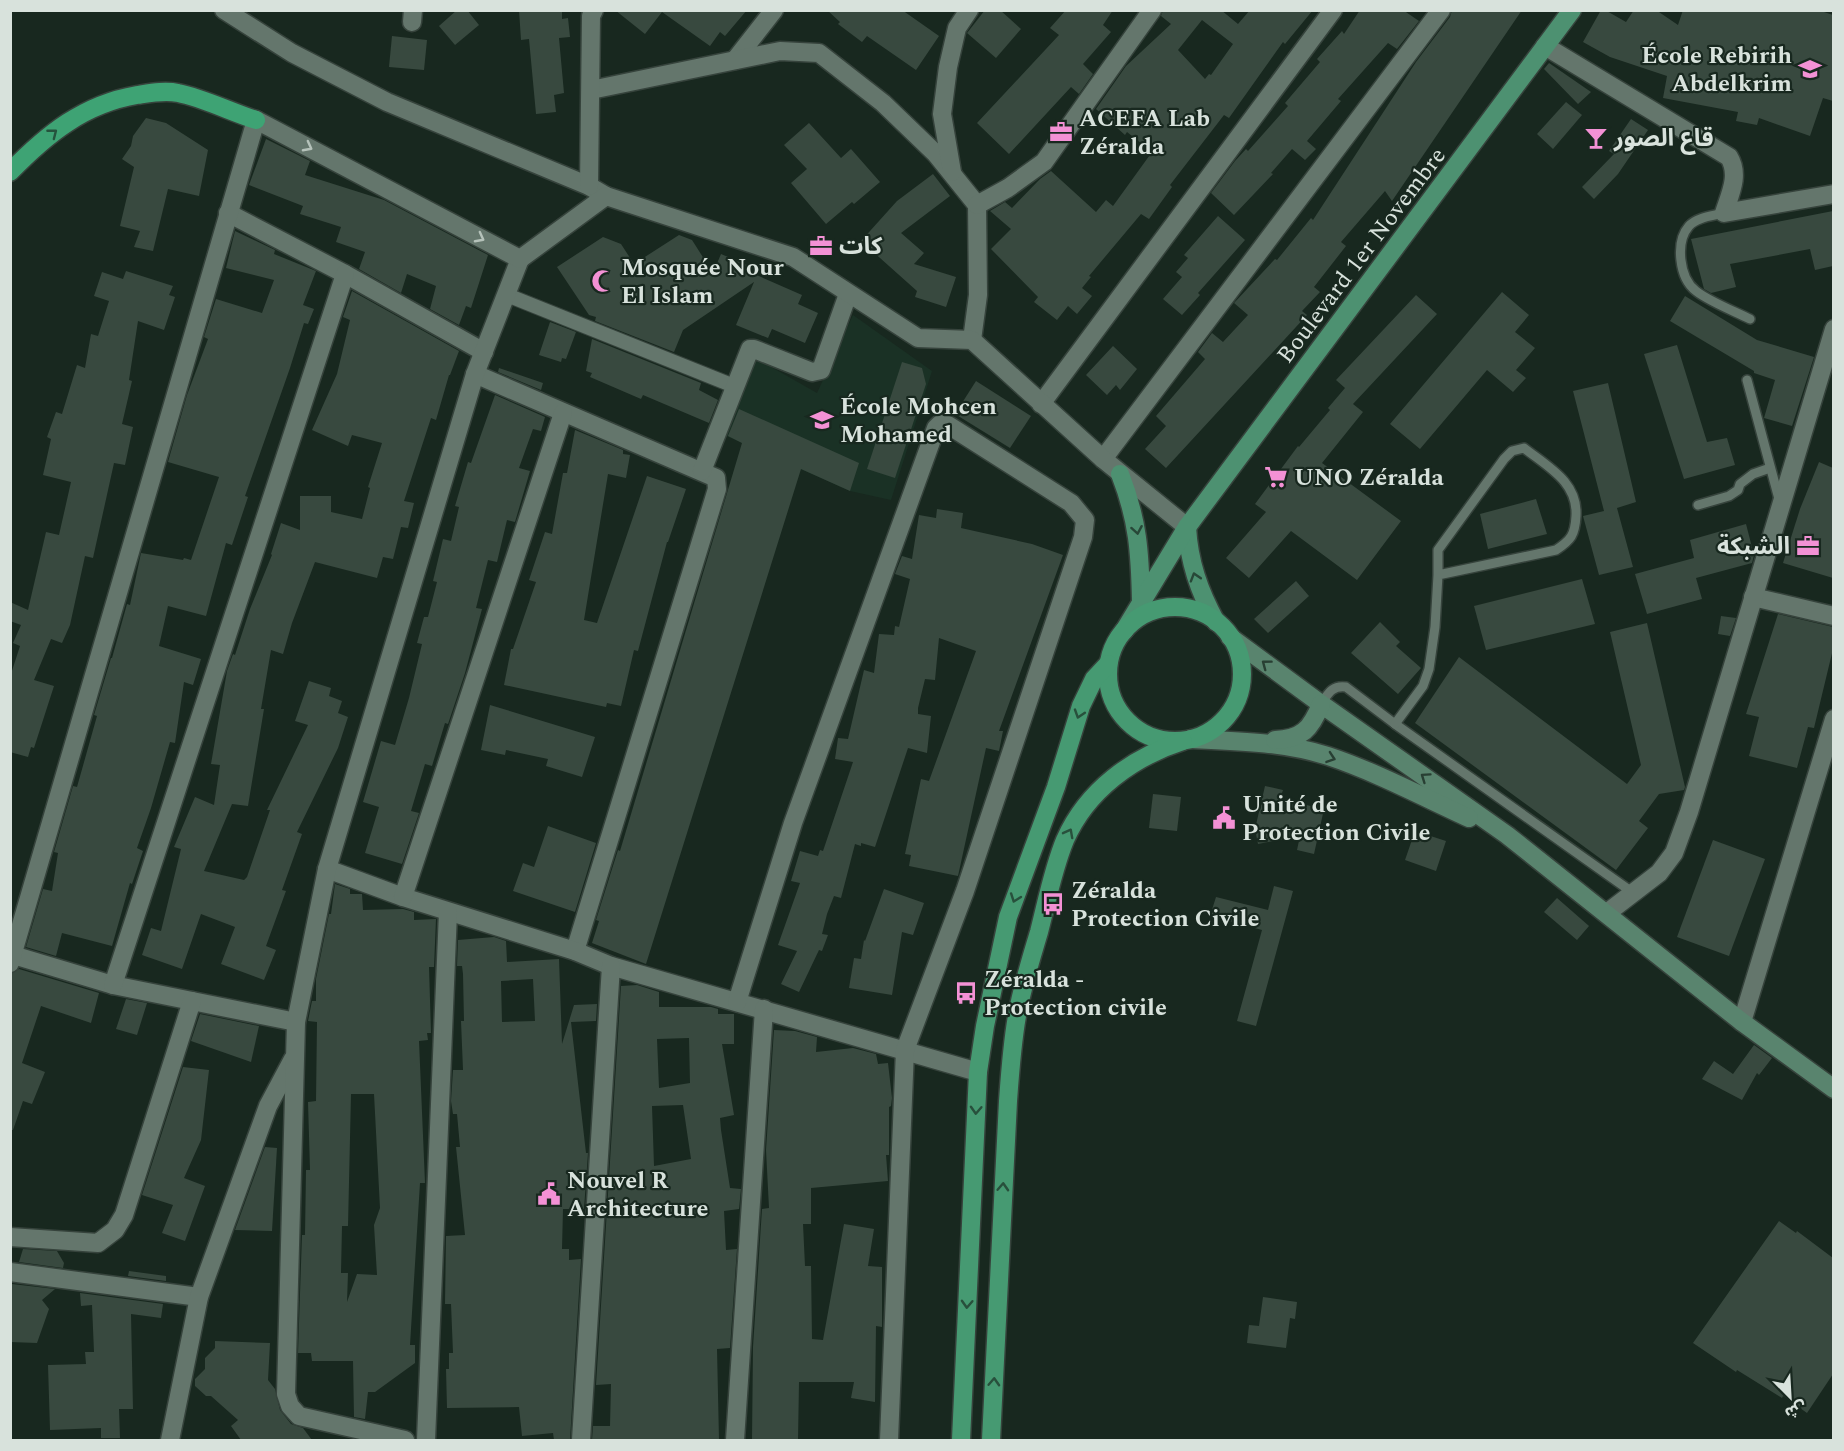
<svg xmlns="http://www.w3.org/2000/svg" width="1844" height="1451" font-family="Spectral,'Noto Sans Arabic',serif">
	<rect width="100%" height="100%" fill="#18281f"/>
	<polygon fill="#1a3125" points="853,315 932,371 891,500 850,491 722,434 752,356 817,393"/>
	<g fill="#38493f" fill-rule="evenodd">
		<polygon points="457,10 467,10 479,25 455,45 439,26"/>
		<polygon points="519,10 562,10 562,19 568,18 570,37 559,38 564,93 554,95 556,112 536,114 529,39 521,40"/>
		<polygon points="615,10 747,10 725,36 720,32 710,46 662,12 645,34"/>
		<polygon points="827,10 902,10 939,36 916,70 867,36 862,42 838,24 840,22"/>
		<polygon points="985,10 1000,10 1021,29 996,58 967,33"/>
		<polygon points="1066,10 1113,10 1103,25 1111,32 1083,64 1093,74 1079,94 1071,87 1009,154 977,123 1059,35 1050,28"/>
		<path d="M1163,10H1221L1238,24L1250,10H1313L1285,44L1283,42L1229,118L1224,115L1170,185L1172,187L1149,219L1141,214L1089,276L1091,277L1082,288L1092,296L1077,314L1068,306L1057,320L1034,302L1038,297L991,249L1011,229L990,211L1005,202L1012,208L1040,179L1051,171L1096,212L1106,200L1113,206L1152,152L1127,132L1125,135L1096,109L1126,66L1171,24L1161,16ZM1202,20L1233,44L1211,75L1209,74L1205,79L1178,50Z"/>
		<polygon points="1360,10 1403,10 1419,21 1397,49 1388,43 1338,99 1341,101 1307,141 1316,149 1305,160 1292,149 1271,173 1273,174 1234,215 1211,193 1235,161 1246,149 1248,151 1288,106 1285,103 1320,62 1317,59 1342,31 1344,34"/>
		<polygon points="1452,10 1522,10 1392,201 1385,191 1341,242 1346,246 1314,287 1320,292 1302,311 1307,315 1166,468 1145,449 1166,426 1156,416 1205,359 1198,352 1212,333 1223,342 1248,315 1234,303 1275,259 1277,260 1311,218 1313,220 1416,62 1450,17"/>
		<polygon points="1601,10 1605,10 1626,22 1634,10 1656,10 1678,25 1683,10 1818,10 1833,15 1833,101 1823,98 1810,136 1759,118 1757,125 1736,121 1738,112 1663,98 1667,76 1610,57 1583,42"/>
		<polygon points="392,36 427,40 424,70 389,67"/>
		<polygon points="1549,63 1591,92 1578,104 1544,69"/>
		<polygon points="1566,102 1582,115 1553,149 1537,134"/>
		<polygon points="146,118 166,123 208,150 199,196 168,189 153,251 134,247 140,231 120,226 134,167 122,159 131,146 133,136"/>
		<polygon points="1631,119 1648,130 1618,174 1594,199 1582,187 1614,154 1609,151"/>
		<polygon points="809,123 841,158 851,149 880,182 854,204 852,202 826,224 791,183 807,169 784,145"/>
		<polygon points="266,139 310,161 305,175 384,200 488,255 471,308 466,306 459,325 430,309 436,286 407,274 401,293 359,269 365,252 336,242 341,227 300,214 303,206 249,185"/>
		<polygon points="933,174 950,196 901,233 924,253 914,264 956,277 946,307 915,297 917,291 861,241 897,201"/>
		<polygon points="1833,211 1833,266 1815,270 1810,249 1730,264 1736,287 1711,293 1704,289 1691,239"/>
		<polygon points="1218,216 1245,240 1198,293 1200,295 1182,315 1163,299 1182,277 1176,272 1188,258 1184,255"/>
		<polygon points="235,231 275,250 274,254 316,271 303,305 314,309 308,324 304,323 290,368 245,496 248,497 232,545 226,543 206,616 168,606 159,646 201,659 193,685 184,682 175,743 170,742 151,808 137,848 143,851 132,884 130,883 112,946 62,933 56,956 26,947 43,889 52,891 58,853 54,852 73,786 77,787 97,716 94,715 111,658 112,658 127,604 130,605 141,553 183,560 184,558 191,560 219,477 168,462 187,395 208,339 204,337 216,299 262,313 274,280 226,268"/>
		<polygon points="679,235 692,240 713,273 721,254 754,268 752,273 802,295 798,304 818,313 805,343 772,329 768,338 736,325 754,282 683,330 674,352 595,321 596,317 589,315 557,267 603,237 621,244 634,264"/>
		<polygon points="126,271 173,286 169,295 175,297 164,330 138,321 129,380 132,381 122,424 133,427 125,465 114,463 93,558 85,556 70,625 62,643 51,639 34,680 54,686 34,748 31,747 28,757 10,752 10,677 20,646 13,643 21,625 10,621 10,602 28,610 46,532 59,535 71,482 43,475 51,439 47,437 56,412 62,414 77,365 85,368 91,334 98,336 109,301 94,296 102,272 123,279"/>
		<polygon points="352,291 459,351 450,375 449,375 436,420 431,418 404,501 414,503 408,528 401,527 393,559 383,557 377,578 315,562 292,623 283,654 271,650 261,709 264,709 248,806 232,804 204,871 244,880 247,877 270,810 267,810 308,725 295,721 309,681 331,688 329,696 342,701 338,713 348,717 338,748 297,832 302,834 282,890 286,891 266,946 276,950 264,980 221,964 235,927 201,914 182,969 142,955 151,928 161,931 181,849 174,847 195,797 214,805 220,765 211,764 227,671 233,654 235,655 250,609 272,555 271,554 281,523 300,530 300,496 331,496 331,512 362,519 370,488 368,487 382,443 352,435 348,446 312,430 337,374 350,320 343,317"/>
		<polygon points="1502,292 1529,315 1515,332 1535,348 1516,370 1526,378 1513,392 1487,370 1420,449 1390,424"/>
		<polygon points="1416,295 1437,314 1353,404 1363,412 1322,463 1401,521 1357,580 1291,531 1249,578 1226,558 1266,512 1255,504 1298,446 1299,447 1330,410 1328,408 1345,388 1336,380"/>
		<polygon points="1685,296 1757,340 1814,357 1792,426 1764,418 1775,380 1754,373 1754,371 1670,321"/>
		<polygon points="550,322 576,332 566,359 562,358 561,362 539,355"/>
		<polygon points="592,339 701,383 699,390 718,400 709,423 643,395 641,399 590,377 592,373 586,371"/>
		<polygon points="1677,345 1707,442 1727,438 1735,465 1684,479 1644,354"/>
		<polygon points="1113,346 1137,369 1120,390 1116,385 1107,395 1086,375"/>
		<polygon points="902,362 922,368 926,384 895,478 867,469"/>
		<polygon points="499,368 543,383 541,390 498,372"/>
		<polygon points="976,381 1031,416 1010,448 955,414"/>
		<polygon points="1608,383 1636,502 1617,508 1633,567 1599,575 1583,516 1604,511 1573,391"/>
		<polygon points="495,395 545,417 541,431 533,429 519,468 530,471 515,522 507,520 497,562 488,560 476,608 482,609 465,673 448,724 445,723 432,766 425,764 411,811 419,813 402,864 365,853 379,807 363,802 381,741 395,745 409,698 422,644 417,643 424,617 428,617 437,582 433,581 443,539 451,541 459,507 455,506 468,462 471,463"/>
		<polygon points="739,409 859,463 850,491 801,469 646,964 592,943 599,921 596,920 618,850 620,851 742,443 728,436"/>
		<polygon points="575,430 623,450 623,454 630,455 626,478 608,474 584,620 597,623 647,476 686,489 668,542 667,542 638,651 634,650 621,706 607,703 606,707 504,685 511,649 513,649 536,582 529,580 545,532 552,534 563,473 567,473"/>
		<polygon points="1819,462 1833,468 1833,578 1783,563 1800,509"/>
		<polygon points="1536,499 1547,534 1488,549 1480,514"/>
		<polygon points="937,509 963,513 961,528 1032,544 1063,555 999,731 1003,731 999,751 986,748 958,876 909,866 911,855 905,854 921,779 929,781 976,651 939,638 935,680 925,679 918,708 918,714 931,716 927,753 908,748 875,847 861,843 861,846 855,844 841,898 834,896 827,914 822,934 828,935 822,951 819,950 799,992 781,984 797,951 778,945 800,883 791,881 800,851 818,856 820,850 823,851 853,762 835,759 838,738 848,739 864,670 874,673 879,634 894,635 895,626 899,627 910,579 895,574 902,556 912,559 919,515 936,518"/>
		<polygon points="1746,524 1754,555 1752,563 1696,578 1702,599 1647,614 1635,574 1694,558 1690,540"/>
		<polygon points="1582,579 1595,624 1486,650 1474,606"/>
		<polygon points="1296,581 1309,596 1268,633 1254,619"/>
		<polygon points="1778,614 1833,627 1833,649 1814,728 1808,727 1797,768 1749,756 1759,717 1746,714"/>
		<polygon points="1721,616 1736,618 1730,636 1718,634"/>
		<polygon points="1380,622 1400,642 1396,646 1421,668 1398,694 1351,653"/>
		<polygon points="1647,623 1685,787 1684,790 1659,794 1639,821 1648,828 1616,870 1415,723 1459,657 1627,784 1641,765 1610,632"/>
		<polygon points="490,705 595,737 582,777 546,766 548,759 506,750 505,755 481,750"/>
		<polygon points="1265,786 1283,790 1280,799 1324,809 1314,854 1297,850 1300,836 1258,844 1255,829"/>
		<polygon points="1153,794 1181,797 1177,831 1149,828"/>
		<polygon points="548,826 596,843 575,912 513,891 523,863 534,867"/>
		<polygon points="1415,831 1446,841 1436,871 1405,860"/>
		<polygon points="1713,840 1765,859 1729,956 1677,937"/>
		<path d="M335,884L350,889V894H362L363,910L403,909L414,912V920L436,919L434,967H429L431,1033H427L428,1040L419,1041L425,1183H420L410,1345H415V1363L375,1392H368L365,1419L354,1417L353,1361H312L311,1353H298L302,1235H305L306,1170H310L308,1102L316,1101L317,1022L308,1021L312,1001H316V979L329,914H331ZM351,1094H374L380,1208L374,1225L377,1275L357,1274L347,1302L348,1273H341L342,1226H348Z"/>
		<polygon points="1274,886 1293,891 1256,1026 1237,1021 1262,930 1210,916 1216,897 1268,910"/>
		<polygon points="884,889 924,903 913,935 902,932 892,995 849,988 854,958 861,959 864,940 865,941"/>
		<polygon points="1557,898 1589,926 1577,940 1544,912"/>
		<path d="M494,937L506,941L507,962L559,959L562,1044L574,1005L597,1004L596,1021L571,1022L586,1153H588L584,1209H563L562,1249H569V1260L581,1259L570,1440H554L553,1433L522,1436L519,1407L447,1408L446,1369H449V1353H453L451,1304H445L446,1236L465,1235L456,1147H460L457,1114H453L451,1101L453,1070H463L461,1021H464L463,974L462,966H457L458,940ZM533,979L535,1021L502,1022L501,981Z"/>
		<polygon points="19,969 99,993 91,1023 41,1006 22,1063 45,1072 32,1104 23,1101 13,1130 10,1130 10,974"/>
		<path d="M637,985L659,992V1007H711L718,1009V1014H734V1044H722L734,1115L720,1118L721,1130L730,1188L741,1189L739,1209L724,1211L726,1250L737,1249L730,1348L717,1349L719,1440H592L593,1426H610L611,1384L596,1385L621,986ZM689,1038L690,1083L659,1088L657,1039ZM683,1105L691,1159L654,1166L652,1106Z"/>
		<polygon points="126,999 147,1003 137,1035 116,1029"/>
		<polygon points="200,1014 259,1026 251,1062 191,1041"/>
		<polygon points="774,1030 795,1031 817,1037 816,1052 853,1048 876,1054 878,1064 888,1063 892,1098 891,1106 889,1107 889,1155 886,1155 888,1181 811,1188 811,1224 803,1224 805,1266 811,1266 812,1339 823,1340 844,1224 874,1229 868,1266 882,1267 882,1327 876,1326 875,1402 851,1398 854,1382 799,1382 798,1440 752,1439 753,1347 762,1209 769,1208 766,1150"/>
		<polygon points="1754,1045 1772,1058 1759,1075 1757,1073 1742,1100 1702,1079 1714,1061 1733,1074"/>
		<polygon points="183,1067 209,1070 201,1140 184,1178 205,1186 185,1241 162,1233 173,1205 142,1195"/>
		<polygon points="265,1147 277,1148 272,1231 235,1230"/>
		<polygon points="1779,1221 1796,1233 1797,1231 1833,1258 1833,1374 1807,1413 1783,1396 1782,1398 1737,1370 1736,1372 1693,1343"/>
		<polygon points="23,1249 57,1251 64,1263 63,1268 19,1262"/>
		<polygon points="129,1271 166,1276 166,1281 128,1276"/>
		<polygon points="12,1284 55,1289 42,1300 49,1309 37,1343 10,1342"/>
		<polygon points="80,1293 163,1304 161,1318 131,1314 133,1409 119,1409 120,1438 101,1438 101,1428 50,1430 48,1365 86,1364 85,1352 94,1352 92,1305 81,1306"/>
		<polygon points="1263,1297 1297,1302 1295,1319 1290,1318 1286,1348 1247,1343 1249,1325 1259,1326"/>
		<polygon points="215,1341 270,1343 268,1380 275,1389 280,1410 291,1424 303,1428 312,1440 241,1440 231,1426 238,1420 211,1396 206,1396 195,1386 195,1379 205,1369 205,1358 215,1348"/>
	</g>
	<g fill="none" stroke-linecap="round" stroke-linejoin="round">
		<g stroke="#36433c" stroke-width="12">
			<g id="service">
				<path d="M1724,213C1713,216 1697,217 1689,226C1675,242 1679,278 1696,291C1710,302 1734,311 1750,319"/>
				<polyline points="1747,380 1779,499"/>
				<polyline points="1698,505 1729,496 1738,490 1740,484 1753,474 1770,468"/>
				<path d="M1321,704C1328,694 1332,685 1346,687L1395,724L1632,892"/>
				<path d="M1395,724L1423,686L1429,669L1435,627L1438,575V550L1504,459L1512,451L1524,448C1548,467 1578,482 1576,516C1575,535 1571,540 1556,550L1438,575"/>
			</g>
		</g>
		<g stroke="#36433c" stroke-width="16">
			<polyline id="pedestrian" points="507,295 734,386"/>
		</g>
		<g stroke="#36433c" stroke-width="21">
			<g id="minor">
				<polyline points="224,10 292,53 387,102 589,186 606,196"/>
				<polyline points="412,22 413,10"/>
				<path d="M1545,46L1729,157C1740,175 1730,194 1724,213L1834,194"/>
				<polyline points="735,60 774,10"/>
				<polyline points="591,90 780,51 819,53 883,103 936,154 977,205 978,295 972,340"/>
				<polyline points="952,172 942,114 948,67 957,28 969,10"/>
				<polyline points="589,186 591,16 594,10"/>
				<polyline points="977,205 1008,188 1044,162 1152,10"/>
				<polyline points="228,213 345,274 484,352"/>
				<polyline points="475,374 716,478 717,489 575,951"/>
				<polyline points="1041,404 1333,10"/>
				<polyline points="1103,459 1441,10"/>
				<polyline points="702,471 750,349 754,349 812,372 821,370 848,294"/>
				<polyline points="1753,597 1834,616"/>
				<polyline points="327,869 403,897 575,951 611,966 978,1072"/>
				<polyline points="403,897 563,413"/>
				<polyline points="1607,913 1659,873 1674,853 1689,812 1834,329"/>
				<polyline points="13,955 113,985 296,1022"/>
				<polyline points="10,963 256,120"/>
				<polyline points="113,985 345,274"/>
				<polyline points="737,1002 793,823 936,428 940,424 948,425 1071,503 1085,520 1083,537 965,891 905,1050 889,1440"/>
				<polyline points="1742,1022 1834,719"/>
				<polyline points="10,1237 98,1243 115,1230 124,1215 192,1001"/>
				<polyline points="10,1272 199,1297"/>
				<polyline points="170,1440 199,1297 268,1106 293,1059"/>
				<polyline points="405,1440 299,1416 290,1406 286,1394 296,1022 327,869 475,374 520,259"/>
				<polyline points="426,1440 448,912"/>
				<polyline points="581,1440 611,966"/>
				<polyline points="735,1440 764,1009"/>
			</g>
		</g>
		<g stroke="#36433c" stroke-width="21">
			<polyline id="tertiary" points="256,120 520,259 606,196 793,257 918,338 972,340 1103,459 1187,527"/>
		</g>
		<g stroke="#36433c" stroke-width="21">
			<g id="secondary">
				<polyline points="1230,637 1321,704 1507,835 1742,1022 1834,1089"/>
				<path d="M1191,739C1237,741 1284,742 1328,756C1376,772 1423,797 1469,818"/>
				<path d="M1275,740C1302,739 1311,729 1321,704"/>
			</g>
		</g>
		<g stroke="#36433c" stroke-width="21">
			<g id="primary">
				<path d="M1120,474C1138,520 1140,553 1141,601"/>
				<path d="M1187,527C1189,562 1199,591 1216,622"/>
				<polyline points="1124,631 1187,527 1572,10"/>
			</g>
		</g>
		<g stroke="#36433c" stroke-width="21">
			<g id="trunk">
				<circle cx="1175" cy="674" r="67"/>
				<polyline points="961,1440 978,1072 985,1026 1008,917 1056,787 1081,706 1094,679 1108,664"/>
				<path d="M991,1440L1008,1101C1010,1073 1012,1044 1017,1016C1022,987 1031,959 1039,932C1047,901 1053,869 1065,840C1087,790 1133,757 1183,741"/>
			</g>
		</g>
		<g stroke="#36433c" stroke-width="21">
			<path id="motorway" d="M10,172C47,134 84,104 137,95C150,93 165,90 178,93C203,98 231,112 256,120"/>
		</g>
		<use href="#service" stroke="#64766c" stroke-width="9"/>
		<use href="#pedestrian" stroke="#64766c" stroke-width="14"/>
		<use href="#minor" stroke="#64766c" stroke-width="18"/>
		<use href="#tertiary" stroke="#64766c" stroke-width="18"/>
		<use href="#secondary" stroke="#59846e" stroke-width="18"/>
		<use href="#primary" stroke="#4d9171" stroke-width="18"/>
		<use href="#trunk" stroke="#469a72" stroke-width="18"/>
		<use href="#motorway" stroke="#3ea374" stroke-width="18"/>
	</g>
	<defs><path id="oneway-chevron" d="M-2-3.5L2.5 0L-2 3.5" fill="none" stroke-width="1.6" stroke-linecap="round" stroke-linejoin="round" transform="scale(1.5)"/></defs>
	<use stroke="#25533d" href="#oneway-chevron" transform="translate(53 133) rotate(-38)"/>
	<g stroke="#b5c2ba">
		<use href="#oneway-chevron" transform="translate(308 147) rotate(28)"/>
		<use href="#oneway-chevron" transform="translate(480 238) rotate(28)"/>
	</g>
	<g stroke="#284838">
		<use href="#oneway-chevron" transform="translate(1137 530) rotate(80)"/>
		<use href="#oneway-chevron" transform="translate(1195 577) rotate(-107)"/>
	</g>
	<g stroke="#283f33">
		<use href="#oneway-chevron" transform="translate(1266 664) rotate(-143)"/>
		<use href="#oneway-chevron" transform="translate(1331 758) rotate(19)"/>
		<use href="#oneway-chevron" transform="translate(1425 777) rotate(-145)"/>
	</g>
	<g stroke="#28503c">
		<use href="#oneway-chevron" transform="translate(1079 714) rotate(108)"/>
		<use href="#oneway-chevron" transform="translate(1069 833) rotate(-62)"/>
		<use href="#oneway-chevron" transform="translate(1015 898) rotate(110)"/>
		<use href="#oneway-chevron" transform="translate(976 1110) rotate(93)"/>
		<use href="#oneway-chevron" transform="translate(1003 1187) rotate(-87)"/>
		<use href="#oneway-chevron" transform="translate(967 1304) rotate(93)"/>
		<use href="#oneway-chevron" transform="translate(994 1382) rotate(-87)"/>
	</g>
	<defs>
		<g id="school-bare" transform="scale(1.8)"><path d="M0-5L7-2L0 1L-7-2ZM-4 1L0 2.5L4 1V4Q0 6-4 4Z" fill="#f391d5" stroke="#18281f" stroke-width="2.5" paint-order="stroke"/></g>
		<g id="office-bare" transform="scale(1.8)"><path d="M-6-3h4V-5.5h4V-3h4V5H-6ZM-1-4.5V-3h2v-1.5ZM-6 0V1H6V0Z" fill="#f391d5" stroke="#18281f" stroke-width="2.5" paint-order="stroke"/></g>
		<g id="bar-bare" transform="scale(1.8)"><path d="M-6-5H6L.8 .8V4.5H3.5V6h-7V4.5H-.8V.8Z" fill="#f391d5" stroke="#18281f" stroke-width="2.5" paint-order="stroke"/></g>
		<g id="mosque-bare" transform="scale(1.8)"><path d="M3.5-4.9A6 6 0 1 0 3.5 4.9A5 5 0 1 1 3.5-4.9Z" fill="#f391d5" stroke="#18281f" stroke-width="2.5" paint-order="stroke"/></g>
		<g id="supermarket-bare" transform="scale(1.8)"><path d="M-6-5.5h2.5l.6 2H6L4.5 2H-2.5L-4.4-4H-6ZM-1.5 3.2a1.3 1.3 0 1 0 .1 0ZM3 3.2a1.3 1.3 0 1 0 .1 0Z" fill="#f391d5" stroke="#18281f" stroke-width="2.5" paint-order="stroke"/></g>
		<g id="civic-bare" transform="scale(1.8)"><path d="M-.6-6.5H3V-4.5H.6V-3L4-1V1h2V6H-6V1h2V-1L-.6-3ZM-1.2 2.5V6h2.4V2.5Z" fill="#f391d5" stroke="#18281f" stroke-width="2.5" paint-order="stroke"/></g>
		<g id="bus-bare" transform="scale(1.8)"><path d="M-5-6H5V4H4V6H2V4H-2V6H-4V4H-5ZM-3.5-4V0h7V-4ZM-3.5 1.2v1.5H-2V1.2ZM2 1.2v1.5H3.5V1.2Z" fill="#f391d5" stroke="#18281f" stroke-width="2.5" paint-order="stroke"/></g>
	</defs>
	<g fill-rule="evenodd">
		<use href="#school-bare" x="1810" y="69"/>
		<use href="#office-bare" x="1061" y="132"/>
		<use href="#bar-bare" x="1596" y="138"/>
		<use href="#office-bare" x="821" y="246"/>
		<use href="#mosque-bare" x="603" y="281"/>
		<use href="#school-bare" x="822" y="420"/>
		<use href="#supermarket-bare" x="1276" y="477"/>
		<use href="#office-bare" x="1808" y="546"/>
		<use href="#civic-bare" x="1224" y="818"/>
		<use href="#bus-bare" x="1053" y="904"/>
		<use href="#bus-bare" x="966" y="993"/>
		<use href="#civic-bare" x="549" y="1194"/>
	</g>
	<g text-anchor="middle" stroke-width="4.5" stroke-linejoin="round" paint-order="stroke">
		<g font-size="24" font-weight="bold" fill="#d8e2dc" stroke="#18281f" text-anchor="start">
			<text x="1792" y="63" text-anchor="end">École Rebirih<tspan x="1792" dy="28">Abdelkrim</tspan></text>
			<text x="1079" y="126">ACEFA Lab<tspan x="1079" dy="28">Zéralda</tspan></text>
			<text x="1614" y="146">قاع الصور</text>
			<text x="839" y="254">كات</text>
			<text x="621" y="275">Mosquée Nour<tspan x="621" dy="28">El Islam</tspan></text>
			<text x="840" y="414">École Mohcen<tspan x="840" dy="28">Mohamed</tspan></text>
			<text x="1294" y="485">UNO Zéralda</text>
			<text x="1790" y="554" text-anchor="end">الشبكة</text>
			<text x="1242" y="812">Unité de<tspan x="1242" dy="28">Protection Civile</tspan></text>
			<text x="1071" y="898">Zéralda<tspan x="1071" dy="28">Protection Civile</tspan></text>
			<text x="984" y="987">Zéralda -<tspan x="984" dy="28">Protection civile</tspan></text>
			<text x="567" y="1188">Nouvel R<tspan x="567" dy="28">Architecture</tspan></text>
		</g>
		<g font-size="24" fill="#d8e2dc" stroke="#18281f">
			<text transform="translate(1361 255) rotate(-53)" y="8">Boulevard 1er Novembre</text>
		</g>
	</g>
	<rect width="1844" height="1451" fill="none" stroke="#d8e2dc" stroke-width="24"/>
	<g transform="translate(1790 1397) rotate(156)" stroke="#18281f" stroke-width="4.5" paint-order="stroke">
	<path d="M0-4.5L10 22L0 15L-10 22Z" fill="#d8e2dc"/>
	<text y="-9" font-size="16" font-weight="bold" text-anchor="middle" fill="#d8e2dc">ش</text>
	</g>
</svg>
